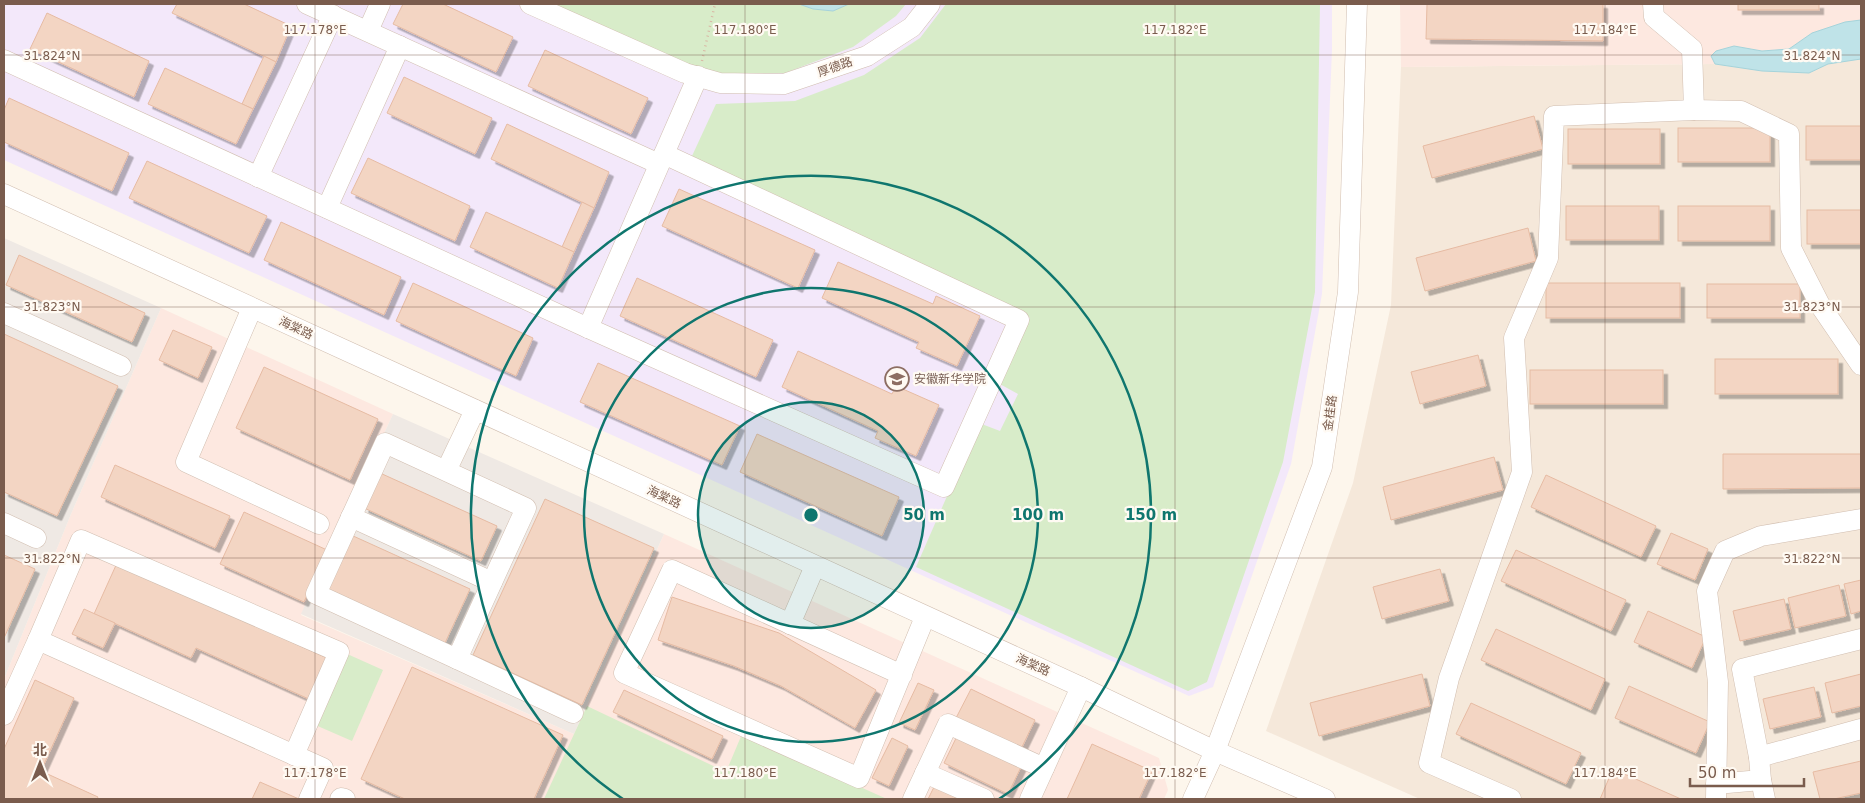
<svg xmlns="http://www.w3.org/2000/svg" width="1865" height="803" font-family="'DejaVu Sans','Noto Sans SC',sans-serif">
	<defs>
		<filter id="shadow"><feDropShadow dx="4.5" dy="4.5" stdDeviation="0" flood-color="#0004"/></filter>
	</defs>
	<rect width="100%" height="100%" fill="#fdf6ec"/>
	<polygon fill="#f5e8da" points="1861,59 1861,799 1420,799 1266,731 1353,483 1391,305 1401,67 1715,64 1762,71 1809,73 1828,64"/>
	<g fill="#fde8e0">
		<polygon points="1400,4 1861,4 1861,20 1845,22 1812,33 1789,49 1762,51 1734,46 1716,51 1711,56 1715,64 1401,67"/>
		<polygon points="161,308 393,414 301,615 574,734 664,534 1159,758 1168,790 1164,799 4,799 4,679 71,514"/>
	</g>
	<g fill="#efe9e4">
		<polygon points="4,238 161,308 71,514 4,679"/>
		<polygon points="393,414 664,534 574,734 301,614"/>
	</g>
	<polygon fill="#f3e8fa" points="4,4 1332,4 1332,50 1322,294 1291,464 1213,687 1189,696 4,160"/>
	<g fill="#d8ecc9">
		<polygon points="551,4 799,4 813,9 833,11 849,4 906,4 896,16 853,47 785,73 724,74 685,65"/>
		<polygon points="946,4 1320,4 1315,292 1283,462 1207,682 1188,691 916,567 979,423 1000,431 1018,394 998,383 1030,318 692,156 716,104 795,101 864,75 920,38"/>
		<polygon points="345,653 383,670 352,741 313,724"/>
		<polygon points="587,706 726,772 742,734 887,799 544,799"/>
	</g>
	<g fill="#bfe3e8" stroke="#a5d3da">
		<polygon points="799,4 849,4 833,11 813,9"/>
		<polygon points="1861,20 1861,59 1828,64 1809,73 1762,71 1715,64 1711,56 1716,51 1734,46 1762,51 1789,49 1812,33 1845,22"/>
	</g>
	<g fill="#f3d5c3" stroke="#e6bba3" filter="url(#shadow)">
		<polygon points="177,4 244,4 291,26 276,62 172,13"/>
		<polygon points="403,4 443,4 513,37 496,72 393,24"/>
		<polygon points="1427,4 1603,4 1603,41 1426,39"/>
		<rect x="1738" y="4" width="81" height="6"/>
		<polygon points="47,13 149,61 134,97 30,49"/>
		<polygon points="545,50 648,98 631,134 528,86"/>
		<polygon points="264,56 276,62 253,109 242,104"/>
		<polygon points="165,68 253,109 236,144 148,104"/>
		<polygon points="404,77 492,118 475,154 387,113"/>
		<polygon points="9,98 129,153 112,191 4,142 4,110"/>
		<polygon points="1534,116 1543,149 1432,178 1423,146"/>
		<polygon points="507,124 609,172 594,208 491,159"/>
		<rect x="1806" y="126" width="55" height="34"/>
		<rect x="1678" y="128" width="92" height="34"/>
		<rect x="1568" y="129" width="92" height="35"/>
		<polygon points="368,158 470,206 455,241 351,193"/>
		<polygon points="147,161 267,216 249,253 129,198"/>
		<polygon points="679,189 815,250 798,288 662,226"/>
		<polygon points="582,202 594,208 574,252 562,247"/>
		<rect x="1566" y="206" width="93" height="34"/>
		<rect x="1678" y="206" width="92" height="35"/>
		<rect x="1807" y="210" width="54" height="34"/>
		<polygon points="486,212 574,252 558,288 470,247"/>
		<polygon points="281,222 401,277 384,315 264,260"/>
		<polygon points="1528,228 1536,261 1425,291 1416,258"/>
		<polygon points="19,255 145,313 132,342 6,285"/>
		<polygon points="838,262 933,304 936,296 980,316 957,366 916,348 919,342 822,298"/>
		<polygon points="637,278 773,340 756,377 620,316"/>
		<polygon points="413,283 533,338 516,376 396,321"/>
		<rect x="1546" y="283" width="134" height="35"/>
		<rect x="1707" y="284" width="93" height="34"/>
		<polygon points="173,330 212,347 198,378 159,360"/>
		<polygon points="4,334 118,386 57,516 4,492"/>
		<polygon points="798,351 892,394 896,386 939,405 916,456 875,438 878,431 782,387"/>
		<polygon points="1478,355 1486,386 1420,404 1411,372"/>
		<rect x="1715" y="359" width="123" height="35"/>
		<polygon points="598,363 740,426 722,465 580,402"/>
		<polygon points="264,367 378,419 350,480 236,428"/>
		<rect x="1530" y="370" width="133" height="34"/>
		<polygon points="757,434 899,497 882,536 740,472"/>
		<polygon points="1723,454 1861,454 1861,488 1723,489"/>
		<polygon points="1494,457 1503,490 1391,520 1383,487"/>
		<polygon points="115,465 230,516 215,548 101,497"/>
		<polygon points="380,473 497,526 481,561 364,508"/>
		<polygon points="1546,475 1656,526 1641,557 1531,507"/>
		<polygon points="545,499 654,548 582,705 473,655"/>
		<polygon points="244,512 327,550 304,602 220,564"/>
		<polygon points="1671,533 1708,549 1695,580 1657,564"/>
		<polygon points="351,535 470,589 445,643 327,589"/>
		<polygon points="1516,550 1626,600 1611,631 1501,581"/>
		<polygon points="4,555 35,569 4,638"/>
		<polygon points="117,563 329,659 311,700 196,648 191,658 94,614"/>
		<polygon points="1440,569 1449,601 1382,619 1373,587"/>
		<polygon points="1861,580 1861,611 1851,614 1844,584"/>
		<polygon points="1839,585 1846,616 1795,628 1788,598"/>
		<polygon points="672,597 779,633 876,690 855,728 781,686 734,666 658,640"/>
		<polygon points="1784,599 1791,629 1740,641 1733,611"/>
		<polygon points="84,609 115,623 103,648 72,634"/>
		<polygon points="1648,611 1706,637 1692,668 1634,642"/>
		<polygon points="1496,629 1605,679 1591,710 1481,660"/>
		<polygon points="412,667 563,735 534,799 405,799 361,779"/>
		<polygon points="1422,674 1430,706 1319,736 1310,703"/>
		<polygon points="1861,674 1861,706 1832,713 1825,683"/>
		<polygon points="35,680 74,698 41,771 98,797 97,799 4,799 4,749"/>
		<polygon points="918,683 934,690 915,730 899,723"/>
		<polygon points="1629,686 1710,722 1696,753 1615,718"/>
		<polygon points="1814,687 1821,717 1770,729 1763,699"/>
		<polygon points="971,689 1035,720 1021,749 956,718"/>
		<polygon points="624,690 723,736 712,759 613,712"/>
		<polygon points="1471,703 1581,753 1566,784 1456,734"/>
		<polygon points="958,734 1022,765 1008,794 944,763"/>
		<polygon points="892,738 908,746 889,786 872,778"/>
		<polygon points="1092,744 1152,771 1139,799 1067,799"/>
		<polygon points="1861,761 1861,793 1834,799 1820,799 1813,772"/>
		<polygon points="1613,769 1681,799 1600,799"/>
		<polygon points="260,782 299,799 252,799"/>
		<polygon points="935,785 964,799 928,799"/>
	</g>
	<g fill="none" stroke-linecap="round" stroke-linejoin="round">
		<g stroke="#d1beb0" stroke-width="21">
			<g id="minor">
				<polyline points="307,4 659,164"/>
				<polyline points="530,4 685,73 720,83 784,84 867,56 912,27 930,4"/>
				<polyline points="1653,4 1654,17 1692,49 1694,110 1741,111 1789,134 1791,248 1820,305 1861,365"/>
				<polyline points="368,31 380,4"/>
				<polyline points="4,60 588,328 944,487 1019,320 664,154"/>
				<polyline points="258,177 333,15"/>
				<polyline points="4,194 1081,687 1215,751 1325,799"/>
				<polyline points="327,208 400,46"/>
				<polyline points="252,308 186,462 319,524"/>
				<polyline points="4,313 121,366"/>
				<polyline points="588,328 698,76"/>
				<polyline points="446,471 385,443 316,594 457,659 526,508 446,471 475,410"/>
				<polyline points="351,517 492,582"/>
				<polyline points="4,523 36,538"/>
				<polyline points="790,624 815,566"/>
				<polyline points="38,640 81,540 339,652 294,755"/>
				<polyline points="457,659 573,713"/>
				<polyline points="902,675 672,570 624,673 859,778 925,617"/>
				<polyline points="4,715 38,640 323,768 309,799"/>
				<polyline points="1759,757 1742,669 1861,639"/>
				<polyline points="925,773 984,799"/>
				<polyline points="1761,780 1765,799"/>
				<polyline points="1716,784 1761,780 1759,757 1861,729"/>
				<polyline points="340,799 341,798 345,799"/>
				<polyline points="913,799 948,724 1044,768"/>
				<polyline points="1030,799 1081,687"/>
				<polyline points="1193,799 1215,751 1322,467 1348,292 1357,4"/>
				<polyline points="1511,799 1429,763 1449,678 1522,472 1514,338 1548,258 1554,116 1694,110"/>
				<polyline points="1716,799 1718,682 1707,591 1725,551 1761,536 1861,519"/>
			</g>
		</g>
		<polyline stroke="#d9b8a5" stroke-width="2.5" stroke-dasharray="1 4" stroke-linecap="butt" points="702,61 715,4"/>
		<use href="#minor" stroke="#fff" stroke-width="20"/>
	</g>
	<path fill="none" stroke="#7a5c4d" stroke-width="1" stroke-opacity="0.45" d="M315,4V799M745,4V799M1175,4V799M1605,4V799M4,55H1861M4,307H1861M4,558H1861"/>
	<circle cx="811" cy="515" r="113" fill="#0f766e" fill-opacity=".12"/>
	<g fill="none" stroke="#0f766e" stroke-width="2.5">
		<circle cx="811" cy="515" r="113"/>
		<circle cx="811" cy="515" r="227"/>
		<path d="M623 799A340 340 0 1 1 999 799"/>
	</g>
	<defs>
		<g id="university-ring" transform="scale(1.25)"><circle r="9.5" fill="#fffaf3" stroke="#8d6e63" stroke-width="1.5"/><path d="M0-5L7-2L0 1L-7-2ZM-4 1L0 2.5L4 1V4Q0 6-4 4Z" fill="#8d6e63"/></g>
	</defs>
	<g fill-rule="evenodd">
		<use href="#university-ring" x="897" y="379"/>
	</g>
	<g text-anchor="middle" stroke-width="4.5" stroke-linejoin="round" paint-order="stroke">
		<g font-size="12" fill="#7a5c4d" stroke="#fffaf3">
			<text transform="translate(835 67) rotate(-19)" y="4">厚德路</text>
			<text transform="translate(296 328) rotate(25)" y="4">海棠路</text>
			<text transform="translate(1330 413) rotate(-82)" y="4">金桂路</text>
			<text transform="translate(664 497) rotate(25)" y="4">海棠路</text>
			<text transform="translate(1033 665) rotate(24)" y="4">海棠路</text>
		</g>
		<g font-size="12" fill="#785e54" stroke="#fffaf3" text-anchor="start">
			<text x="914" y="383">安徽新华学院</text>
		</g>
	</g>
	<g font-size="12" text-anchor="middle" fill="#7a5c4d" stroke="#fffaf3" stroke-width="4.5" stroke-linejoin="round" paint-order="stroke">
		<text x="315" y="34">117.178°E</text>
		<text x="745" y="34">117.180°E</text>
		<text x="1175" y="34">117.182°E</text>
		<text x="1605" y="34">117.184°E</text>
		<text x="52" y="60">31.824°N</text>
		<text x="1812" y="60">31.824°N</text>
		<text x="52" y="311">31.823°N</text>
		<text x="1812" y="311">31.823°N</text>
		<text x="52" y="563">31.822°N</text>
		<text x="1812" y="563">31.822°N</text>
		<text x="315" y="777">117.178°E</text>
		<text x="745" y="777">117.180°E</text>
		<text x="1175" y="777">117.182°E</text>
		<text x="1605" y="777">117.184°E</text>
	</g>
	<circle cx="811" cy="515" r="8" fill="#0f766e" stroke="#fffaf3" stroke-width="2.5"/>
	<g font-size="15" text-anchor="middle" font-weight="bold" fill="#0f766e" stroke="#fffaf3" stroke-width="4.5" stroke-linejoin="round" paint-order="stroke">
		<text x="924" y="520">50 m</text>
		<text x="1038" y="520">100 m</text>
		<text x="1151" y="520">150 m</text>
	</g>
	<rect width="1865" height="803" fill="none" stroke="#7a5c4d" stroke-width="10"/>
	<g transform="translate(40 763)" stroke="#fffaf3" stroke-width="4" paint-order="stroke">
	<path d="M0-4L9 19L0 12L-9 19Z" fill="#7a5c4d"/>
	<text y="-8" font-size="14" font-weight="bold" text-anchor="middle" fill="#7a5c4d">北</text>
	</g>
	<path d="M1690 778v8h114v-8" fill="none" stroke="#7a5c4d" stroke-width="2.5"/>
	<text x="1698" y="778" font-size="15" fill="#7a5c4d" stroke="#fffaf3" stroke-width="4" paint-order="stroke">50 m</text>
</svg>
